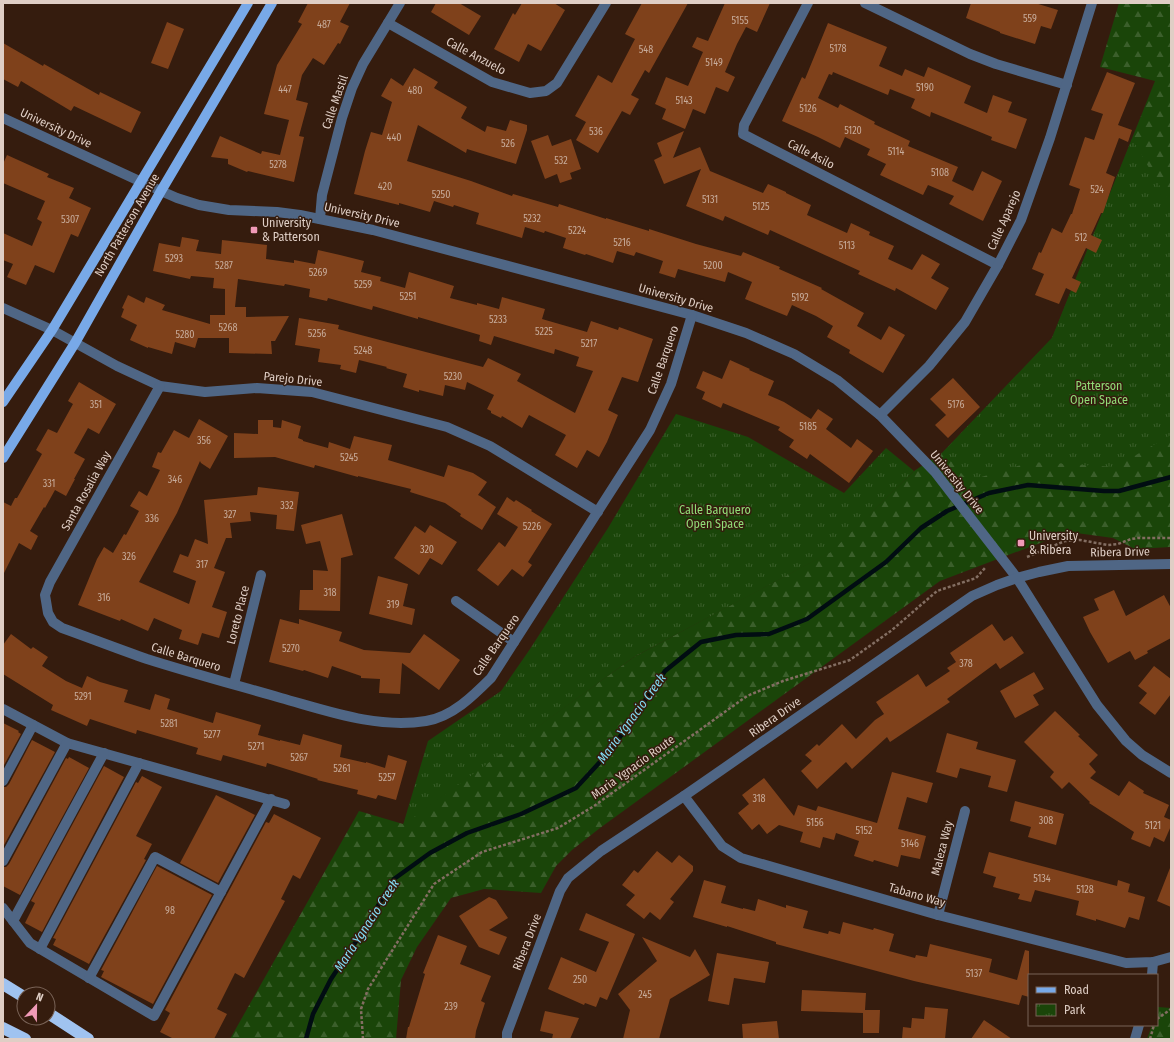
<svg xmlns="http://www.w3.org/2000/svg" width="1174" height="1042" font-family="'Fira Sans Condensed',sans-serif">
	<defs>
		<pattern id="forest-firs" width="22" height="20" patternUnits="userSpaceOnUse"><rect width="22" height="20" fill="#1a4509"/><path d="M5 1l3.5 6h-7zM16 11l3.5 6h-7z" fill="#3b5f2b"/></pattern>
		<pattern id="park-tufts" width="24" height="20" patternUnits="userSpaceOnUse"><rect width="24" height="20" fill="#1a4509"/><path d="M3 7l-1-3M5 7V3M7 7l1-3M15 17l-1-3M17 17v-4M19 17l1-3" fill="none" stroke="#3b5f2b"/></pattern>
	</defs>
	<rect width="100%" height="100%" fill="#351c0e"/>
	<g fill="url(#forest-firs)">
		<polygon points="1119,3 1171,3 1171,547 1135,549 1113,538 1069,532 940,581 600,828 572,850 556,866 541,893 484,889 451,898 417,947 401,980 396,1039 230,1039 359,811 403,824 634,657 830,552 914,471 943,452 1052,338 1155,81 1100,67"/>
		<polygon points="1158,1007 1171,1008 1171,1039 1147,1039 1152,1025 1157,1025 1157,1010"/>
	</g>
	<g fill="url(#park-tufts)">
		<polygon points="1132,139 1171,205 1171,435 1115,467 1031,462 968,481 943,452 1052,338"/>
		<polygon points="676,414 748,437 844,493 886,448 914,471 831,552 634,657 403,825 428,741 501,691 530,649 608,528"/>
	</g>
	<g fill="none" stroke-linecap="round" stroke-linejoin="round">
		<polyline stroke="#010d12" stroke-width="4.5" points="306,1039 313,1014 331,979 363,931 394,879 430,853 467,833 521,814 576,788 611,750 665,671 701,642 736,635 769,634 807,619 886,562 921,528 947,511 989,493 1028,485 1104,491 1119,491 1171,477"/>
	</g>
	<g fill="#7f411b">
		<polygon points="308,3 350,3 340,22 349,26 340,44 338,43 324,65 313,58 302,75 296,100 308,103 299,136 304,137 294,182 248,171 247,172 228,164 228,159 211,157 220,136 261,154 262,151 280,155 289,120 264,114 277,65 302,24 298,22"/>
		<polygon points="436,3 459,3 481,16 469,35 431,12"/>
		<polygon points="522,3 554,3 565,10 541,51 528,44 519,62 494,49 513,13 515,15"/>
		<polygon points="642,3 688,3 649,73 645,70 631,95 639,99 630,115 622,111 598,153 576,140 586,122 575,116 598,75 612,83 635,39 625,34"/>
		<polygon points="725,3 770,3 757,32 746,27 737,44 725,72 735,77 728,92 716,87 705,114 693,109 685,129 662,119 666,109 655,104 666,77 688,86 703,52 692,47 697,37 708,41"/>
		<polygon points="971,3 1035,3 1058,10 1051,29 1041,26 1035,44 1000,33 1000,32 966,18"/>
		<polygon points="167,22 184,29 168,69 151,63"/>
		<polygon points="828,23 887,47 879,66 902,76 905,69 924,77 928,67 971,86 964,103 987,113 993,95 1012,102 1008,112 1027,119 1016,149 991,140 992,137 931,112 930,117 911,108 915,99 890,89 888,95 833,72 832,75 829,74 818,98 838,108 840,104 875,122 874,124 910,141 908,146 958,167 952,181 973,191 982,171 1002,181 983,221 949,204 954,196 928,185 923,195 880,175 886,164 867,155 870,149 845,137 840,148 818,137 782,121 802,77 805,79"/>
		<polygon points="3,43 43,66 44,64 99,95 100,92 141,112 131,133 74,106 71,111 21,81 18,87 3,79"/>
		<polygon points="414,68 438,82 434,88 467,107 461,118 485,132 487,126 506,131 510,120 527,125 527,130 516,164 467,149 466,153 418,125 407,161 471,181 512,196 513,194 558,207 559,204 606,219 606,218 649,231 649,229 696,244 741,256 743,252 780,267 779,269 822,288 821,289 864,313 857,326 881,340 889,326 905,335 883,373 849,353 850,350 827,337 833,326 816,316 792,305 787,316 745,299 752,282 728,272 725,282 678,269 675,278 659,273 663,261 636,252 634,256 617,251 613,263 586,254 585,255 563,248 566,238 545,231 544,233 525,227 522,238 476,224 479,213 454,205 453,207 434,201 430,212 399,203 399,205 354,194 365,151 371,132 382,135 392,102 381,96 391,78 403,86"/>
		<polygon points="1107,72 1135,83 1118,125 1132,130 1128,142 1119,138 1106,173 1115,177 1103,213 1101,213 1091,235 1102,240 1096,253 1086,248 1072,278 1081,282 1076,293 1066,288 1059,304 1035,295 1044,274 1032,269 1039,252 1041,253 1052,228 1062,233 1071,214 1072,214 1080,189 1069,185 1085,137 1094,140 1103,114 1091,110"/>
		<polygon points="684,131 673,158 700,147 710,171 763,193 768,184 786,192 786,193 811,205 807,215 847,233 851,223 870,232 869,235 894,246 888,259 912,270 922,254 940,264 931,278 949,288 936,310 896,288 895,291 858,274 860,271 770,230 768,235 725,216 723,221 686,206 701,169 664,184 654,160 662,156 657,143"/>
		<polygon points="548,135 552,146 571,139 581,169 570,173 572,179 560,183 557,174 545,179 531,141"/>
		<polygon points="7,155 49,174 47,177 74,188 69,198 91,208 78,237 71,234 54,273 35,265 26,285 7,277 13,264 3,260 3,233 32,246 42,222 37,219 45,201 3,183 3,164"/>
		<polygon points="182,237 199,240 196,251 221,254 222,240 267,245 266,259 294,263 294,260 315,264 318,250 340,255 364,261 361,272 381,277 380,281 405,288 409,272 454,286 450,298 477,305 477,303 499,309 502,297 545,309 542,319 587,332 591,321 618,330 619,327 653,339 638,382 622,377 608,410 618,415 607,442 599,457 587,450 577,468 555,455 566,435 529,415 522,428 502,416 501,418 491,413 491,411 487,409 494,395 467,382 465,390 445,385 443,396 419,390 419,392 403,387 407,374 386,368 387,367 359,360 356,373 340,369 341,365 318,362 320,349 295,345 299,318 339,325 338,329 483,367 488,358 521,374 517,381 575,413 593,371 576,366 579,357 555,349 554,354 494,336 491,345 479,341 480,335 418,317 418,319 373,306 372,310 328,298 327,301 309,297 310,289 285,284 284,286 238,279 235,307 246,307 246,317 289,316 275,341 271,341 272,354 229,353 229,338 198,338 195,348 175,342 172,354 148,347 148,348 130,340 137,325 121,317 124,309 122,308 128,295 144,303 146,297 165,305 162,310 210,324 210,315 225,315 225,289 213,288 214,278 191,276 190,279 153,271 159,243 180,247"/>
		<polygon points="730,360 750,369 749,370 774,381 768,395 784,402 811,419 818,409 833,419 826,429 851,448 857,439 873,451 849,483 810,454 807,459 789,447 794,440 778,430 780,427 723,403 721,408 702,399 705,392 696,388 703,371 722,379"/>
		<polygon points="953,378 980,407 948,438 935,425 946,415 930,399"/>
		<polygon points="79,382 116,404 99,434 88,428 74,453 85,459 74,479 75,479 66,496 55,490 45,508 44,507 30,531 38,536 31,550 19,543 3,575 3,502 11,506 15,498 17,498 42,454 36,450 48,429 57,433 73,404 68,401"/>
		<polygon points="199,419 228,436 210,469 201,463 200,461 177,513 139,582 189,604 196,581 173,572 180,554 188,557 195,539 208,544 204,500 257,495 258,487 299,492 294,531 276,529 277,515 250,512 251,521 230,523 232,538 226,538 214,568 225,572 212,607 227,612 219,638 202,633 198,645 179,639 182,630 154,618 148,631 121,619 120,621 78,605 97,559 104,547 113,553 124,534 126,535 139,511 130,506 139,491 147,496 160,470 152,467 158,452 161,453 174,430 189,438"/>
		<polygon points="258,420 273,420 273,427 281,428 282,420 301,426 298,438 303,440 303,441 328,448 329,442 350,449 354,436 392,445 388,460 444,477 448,465 473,473 487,482 478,495 480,496 496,507 482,530 460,516 461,514 445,503 410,492 411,489 358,476 358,477 315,465 314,468 275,457 234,458 234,433 258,434"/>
		<polygon points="507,497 514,502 516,500 532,510 531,511 552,524 528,562 532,565 523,577 512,569 498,586 477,570 499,542 505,547 518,527 497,514"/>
		<polygon points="342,514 353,555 341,558 340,611 299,610 300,590 313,590 313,570 328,571 320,541 306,544 301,525"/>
		<polygon points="430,525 457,542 442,565 430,558 419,575 394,558 415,526 425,533"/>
		<polygon points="378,576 408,584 403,606 415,609 412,625 369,614"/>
		<polygon points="1114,590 1126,616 1164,595 1171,608 1171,638 1147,651 1148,653 1135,660 1130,651 1108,663 1090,632 1083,617 1099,610 1094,599"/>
		<polygon points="280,619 299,624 299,619 342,632 339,641 364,650 410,653 424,634 460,660 439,690 402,663 400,694 379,693 380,679 361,678 361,676 332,666 328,678 304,670 303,671 269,662"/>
		<polygon points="992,624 1004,641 1012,636 1024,653 1000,669 996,663 947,699 950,702 890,742 887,737 852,769 846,762 817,789 801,771 812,761 805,755 817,744 819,746 842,724 856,739 875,720 884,714 876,702 918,674 926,687 950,671 947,668 956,662 950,653"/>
		<polygon points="11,634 31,649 33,647 48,657 42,666 66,681 82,688 87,676 100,682 128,690 124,702 150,710 155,694 170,699 167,709 213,723 216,712 261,725 258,735 280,741 280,740 300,745 303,734 342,745 340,757 366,763 366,762 385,768 388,755 407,761 396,800 378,795 376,799 357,794 358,790 317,780 318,779 267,763 266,767 223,755 221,761 196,754 198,748 137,730 136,734 90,719 87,726 51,710 53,705 3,674 3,645"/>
		<polygon points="1154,666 1171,679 1171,694 1155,715 1139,703 1147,693 1138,686"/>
		<polygon points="1034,672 1044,689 1033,695 1039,705 1015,718 1000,691"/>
		<polygon points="1055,711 1080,735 1078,736 1098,755 1089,764 1096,772 1090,778 1119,796 1129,781 1144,791 1143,793 1169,805 1164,817 1171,820 1171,826 1164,842 1154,837 1150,847 1131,839 1134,832 1089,803 1090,802 1069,782 1062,789 1050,777 1054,772 1024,742"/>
		<polygon points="3,723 19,731 18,732 21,734 3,767"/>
		<polygon points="947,733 978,742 976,749 1016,760 1007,792 988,787 991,776 960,768 957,778 936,772"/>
		<polygon points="32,740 55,752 3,847 3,787 6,787 9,784"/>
		<polygon points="69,757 89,768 20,895 3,886 3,867 6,867 9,864 66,758 68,759"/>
		<polygon points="104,766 124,777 42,932 25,923 35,903 31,901"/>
		<polygon points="892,772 933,783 927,803 907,797 898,829 926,836 920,859 901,855 898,867 874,860 873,862 854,856 859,841 836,833 834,840 823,837 820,848 800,842 803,832 779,825 767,834 759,824 752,830 738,813 749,804 742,795 764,778 794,816 798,805 816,811 818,806 877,823"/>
		<polygon points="142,776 162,787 136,836 152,844 144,859 146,860 89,964 53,945 56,939 53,938 136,782 138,783"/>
		<polygon points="216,795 255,815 218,883 180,863"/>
		<polygon points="1015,801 1064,814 1056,845 1028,837 1031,827 1010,821"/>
		<polygon points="274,814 321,838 300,879 293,875 281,899 285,901 244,978 235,973 217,1009 227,1014 214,1039 174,1039 160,1032 170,1013 165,1010 266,822 269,823"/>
		<polygon points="657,851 672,863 679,855 693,866 693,871 670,899 674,902 660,920 650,912 644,919 626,905 635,895 622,885 634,870 638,873"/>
		<polygon points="989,852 1117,886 1118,880 1130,884 1128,892 1145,897 1139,920 1129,917 1125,928 1096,919 1096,921 1076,915 1079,901 1035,890 1031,902 1018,899 1020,894 993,887 996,877 983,873"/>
		<polygon points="157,866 212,895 153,1004 101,977 104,971 101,970"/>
		<polygon points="1170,868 1171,868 1171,907 1157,901"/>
		<polygon points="704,880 726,886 721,903 743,909 743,908 755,911 758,899 786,908 786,905 808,911 803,928 828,934 829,931 840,934 843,922 873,930 874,928 894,934 889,951 915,958 916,955 927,957 930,944 992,959 989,972 1017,980 1025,950 1029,951 1029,997 1022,995 1019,1005 914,981 776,944 776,942 727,926 727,927 693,917"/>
		<polygon points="489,897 496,900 508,918 489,930 507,937 499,955 479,947 459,916"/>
		<polygon points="586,913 635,934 607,1000 600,997 596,1007 585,1003 584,1005 548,989 561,957 596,972 609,942 579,930"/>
		<polygon points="438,935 467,946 460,964 491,976 481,1001 485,1003 476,1031 475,1039 406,1039 408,1027 409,1027 425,974 423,973"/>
		<polygon points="642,937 690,957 695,949 710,975 670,999 659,1039 623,1039 630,1010 618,994 657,961"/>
		<polygon points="717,953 769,962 765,983 734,978 729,1005 708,1001"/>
		<polygon points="802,990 866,993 865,1010 880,1010 879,1033 863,1033 863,1013 801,1011"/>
		<polygon points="925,1007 948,1009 945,1039 902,1039 903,1027 911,1028 912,1018 924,1019"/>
		<polygon points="545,1011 579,1018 570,1039 552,1039 553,1034 540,1031"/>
		<polygon points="984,1020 1012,1039 971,1039"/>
		<polygon points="777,1021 779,1039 743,1039 742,1024"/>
	</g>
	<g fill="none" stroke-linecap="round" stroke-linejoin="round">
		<g stroke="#836e62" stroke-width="2.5" stroke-dasharray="3 2" stroke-linecap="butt">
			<polyline points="1027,557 1065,541 1080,540 1108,545 1118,544 1131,539 1138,538 1171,538"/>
			<polyline points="1157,1019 1171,1009"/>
			<polyline points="363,1039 361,1009 368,989 434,884 482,852 558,828 594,806 747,696 783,681 850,660 892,630 937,591 976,578 985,568"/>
			<polyline points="1150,1039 1154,1025"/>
		</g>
		<g stroke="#4f6685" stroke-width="10">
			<polyline points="808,3 744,125 743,134 998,265"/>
			<polyline points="865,3 970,54 996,64 1067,85"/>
			<polyline points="388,23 492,82 530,93 546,91 557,83 606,3"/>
			<polyline points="3,118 161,191 177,198 199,205 229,210 277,212 300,215 373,230 692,315 746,333 794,354 837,380 880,415 935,472 1017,578 1097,705 1126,741 1142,755 1171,773"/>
			<polyline points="320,219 322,195 342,118 352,88 363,64 400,3"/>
			<polyline points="3,308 52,330 117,366 160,386 205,392 257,388 312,392 447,427 490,446 598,512"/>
			<path d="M160,386L50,582L45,595L48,613L53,622L62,628C90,638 118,649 147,659C191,673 236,685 281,698C328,711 377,729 426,721C452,717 473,696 491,678L650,430L671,384L692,315"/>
			<polyline points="880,415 929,366 965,322 998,265 1021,220 1050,138 1092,3"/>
			<polyline points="456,601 514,642"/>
			<polyline points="234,684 261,575"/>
			<polyline points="3,709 67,743 285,804"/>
			<polyline points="3,781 33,725"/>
			<polyline points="684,796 722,846 741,858 938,915 1126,963 1153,962 1171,957"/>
			<polyline points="3,861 67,743"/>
			<polyline points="3,908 30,943 154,1016 271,799"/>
			<polyline points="938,915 965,811"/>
			<polyline points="13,921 104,753"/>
			<polyline points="40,949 139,763"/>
			<polyline points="1152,975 1153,962"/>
			<polyline points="89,978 155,857 221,892"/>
			<polyline points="507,1039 507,1033 560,891 568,878 601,851 684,796 972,596 997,585 1017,578 1039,572 1068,566 1171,564"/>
			<polyline points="1135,1039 1139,1025"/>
		</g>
		<g stroke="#78a9e8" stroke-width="10">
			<polyline points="3,402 52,330 248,3"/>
			<polyline points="3,458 75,343 161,191 272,3"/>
		</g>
		<g stroke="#a0c3f0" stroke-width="12">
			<polyline points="3,984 24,997"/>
			<polyline points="48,1013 88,1039"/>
			<polyline points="3,1028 25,1039"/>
		</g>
	</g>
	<g fill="#f09ab7" stroke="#351c0e" stroke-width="1.5">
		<rect x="250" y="226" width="8" height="8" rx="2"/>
		<rect x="1017" y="539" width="8" height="8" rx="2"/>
	</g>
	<g text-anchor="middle" stroke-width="3" stroke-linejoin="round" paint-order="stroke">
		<g font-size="10" fill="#c7ab9a">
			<text x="1030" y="22">559</text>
			<text x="740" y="24">5155</text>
			<text x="324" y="28">487</text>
			<text x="838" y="52">5178</text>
			<text x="646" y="53">548</text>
			<text x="714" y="66">5149</text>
			<text x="925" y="91">5190</text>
			<text x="285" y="93">447</text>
			<text x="415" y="94">480</text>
			<text x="684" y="104">5143</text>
			<text x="808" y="112">5126</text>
			<text x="853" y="134">5120</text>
			<text x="596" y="135">536</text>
			<text x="394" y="141">440</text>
			<text x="508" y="147">526</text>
			<text x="896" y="155">5114</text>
			<text x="561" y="164">532</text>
			<text x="278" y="168">5278</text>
			<text x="940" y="176">5108</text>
			<text x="385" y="190">420</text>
			<text x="1097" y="193">524</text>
			<text x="441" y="198">5250</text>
			<text x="710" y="203">5131</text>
			<text x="761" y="210">5125</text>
			<text x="532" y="222">5232</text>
			<text x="70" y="223">5307</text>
			<text x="577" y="234">5224</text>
			<text x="1081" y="241">512</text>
			<text x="622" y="246">5216</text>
			<text x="847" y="249">5113</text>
			<text x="174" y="262">5293</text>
			<text x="224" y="269">5287</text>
			<text x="713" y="269">5200</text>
			<text x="318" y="276">5269</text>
			<text x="363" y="288">5259</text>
			<text x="408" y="300">5251</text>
			<text x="800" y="301">5192</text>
			<text x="498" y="323">5233</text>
			<text x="228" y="331">5268</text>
			<text x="544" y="335">5225</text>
			<text x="317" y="337">5256</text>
			<text x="185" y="338">5280</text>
			<text x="589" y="347">5217</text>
			<text x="363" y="354">5248</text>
			<text x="453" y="380">5230</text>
			<text x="96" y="408">351</text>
			<text x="956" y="408">5176</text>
			<text x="808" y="430">5185</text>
			<text x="204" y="444">356</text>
			<text x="349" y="461">5245</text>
			<text x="175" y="483">346</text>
			<text x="49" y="487">331</text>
			<text x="287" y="509">332</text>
			<text x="230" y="518">327</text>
			<text x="152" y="522">336</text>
			<text x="532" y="530">5226</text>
			<text x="427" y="553">320</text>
			<text x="129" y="560">326</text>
			<text x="202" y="568">317</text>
			<text x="330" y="596">318</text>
			<text x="104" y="601">316</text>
			<text x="393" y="608">319</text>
			<text x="291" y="652">5270</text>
			<text x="966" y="667">378</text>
			<text x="83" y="700">5291</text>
			<text x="169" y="727">5281</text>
			<text x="212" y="738">5277</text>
			<text x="256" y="750">5271</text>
			<text x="299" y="761">5267</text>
			<text x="342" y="772">5261</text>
			<text x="387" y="781">5257</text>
			<text x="759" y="802">318</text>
			<text x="1046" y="824">308</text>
			<text x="815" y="826">5156</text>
			<text x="1153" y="829">5121</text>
			<text x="864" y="834">5152</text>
			<text x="910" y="847">5146</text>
			<text x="1042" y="882">5134</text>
			<text x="1085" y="893">5128</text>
			<text x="170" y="914">98</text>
			<text x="974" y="977">5137</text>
			<text x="580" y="983">250</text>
			<text x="645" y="998">245</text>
			<text x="451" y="1010">239</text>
		</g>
		<g font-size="12" fill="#dfcec5" stroke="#351c0e">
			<text transform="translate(476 56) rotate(28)" y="4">Calle Anzuelo</text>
			<text transform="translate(335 102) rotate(-71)" y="4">Calle Mastil</text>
			<text transform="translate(56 128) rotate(25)" y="4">University Drive</text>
			<text transform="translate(811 154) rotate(27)" y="4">Calle Asilo</text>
			<text transform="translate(362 215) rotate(13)" y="4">University Drive</text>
			<text transform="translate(1004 220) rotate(-66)" y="4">Calle Aparejo</text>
			<text transform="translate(127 225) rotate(-60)" y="4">North Patterson Avenue</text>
			<text transform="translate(676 298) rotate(16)" y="4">University Drive</text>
			<text transform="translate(663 360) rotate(-71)" y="4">Calle Barquero</text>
			<text transform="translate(293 379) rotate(6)" y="4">Parejo Drive</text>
			<text transform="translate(957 482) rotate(51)" y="4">University Drive</text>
			<text transform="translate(86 491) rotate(-61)" y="4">Santa Rosalia Way</text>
			<text transform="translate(1120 552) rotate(-1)" y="4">Ribera Drive</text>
			<text transform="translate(238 615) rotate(-76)" y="4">Loreto Place</text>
			<text transform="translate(496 645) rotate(-55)" y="4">Calle Barquero</text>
			<text transform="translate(186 657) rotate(17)" y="4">Calle Barquero</text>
			<text transform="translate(775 717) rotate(-35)" y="4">Ribera Drive</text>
			<text transform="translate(633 767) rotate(-36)" y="4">Maria Ygnacio Route</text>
			<text transform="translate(942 848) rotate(-76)" y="4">Maleza Way</text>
			<text transform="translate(917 895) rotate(16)" y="4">Tabano Way</text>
			<text transform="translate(527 942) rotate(-69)" y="4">Ribera Drive</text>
		</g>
		<g font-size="12" fill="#dfcec5" stroke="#351c0e" text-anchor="start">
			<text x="262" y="227">University<tspan x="262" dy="14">&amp; Patterson</tspan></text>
			<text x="1029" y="540">University<tspan x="1029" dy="14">&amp; Ribera</tspan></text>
		</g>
		<g font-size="12" fill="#90dd77" stroke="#351c0e">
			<text x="1099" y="390">Patterson<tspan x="1099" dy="14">Open Space</tspan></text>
			<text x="715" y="514">Calle Barquero<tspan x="715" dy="14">Open Space</tspan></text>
		</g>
		<g font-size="13" font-style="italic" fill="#82ddf6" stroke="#351c0e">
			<text transform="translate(631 718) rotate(-54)" y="5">Maria Ygnacio Creek</text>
			<text transform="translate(366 925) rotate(-57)" y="5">Maria Ygnacio Creek</text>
		</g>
	</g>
	<rect width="1174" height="1042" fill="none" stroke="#dfcec5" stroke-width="8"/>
	<rect x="1028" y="974" width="130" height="52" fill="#351c0e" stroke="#796357"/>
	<rect x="1036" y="987" width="20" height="6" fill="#78a9e8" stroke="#796357"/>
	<text x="1064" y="994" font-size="12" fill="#dfcec5">Road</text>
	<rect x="1036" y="1004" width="20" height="12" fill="url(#park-tufts)" stroke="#796357"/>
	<text x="1064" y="1014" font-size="12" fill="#dfcec5">Park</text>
	<g transform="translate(36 1006) rotate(22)"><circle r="19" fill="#351c0e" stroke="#796357"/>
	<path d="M0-3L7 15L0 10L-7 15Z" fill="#f09ab7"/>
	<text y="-6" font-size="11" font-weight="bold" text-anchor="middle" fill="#dfcec5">N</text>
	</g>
</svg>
